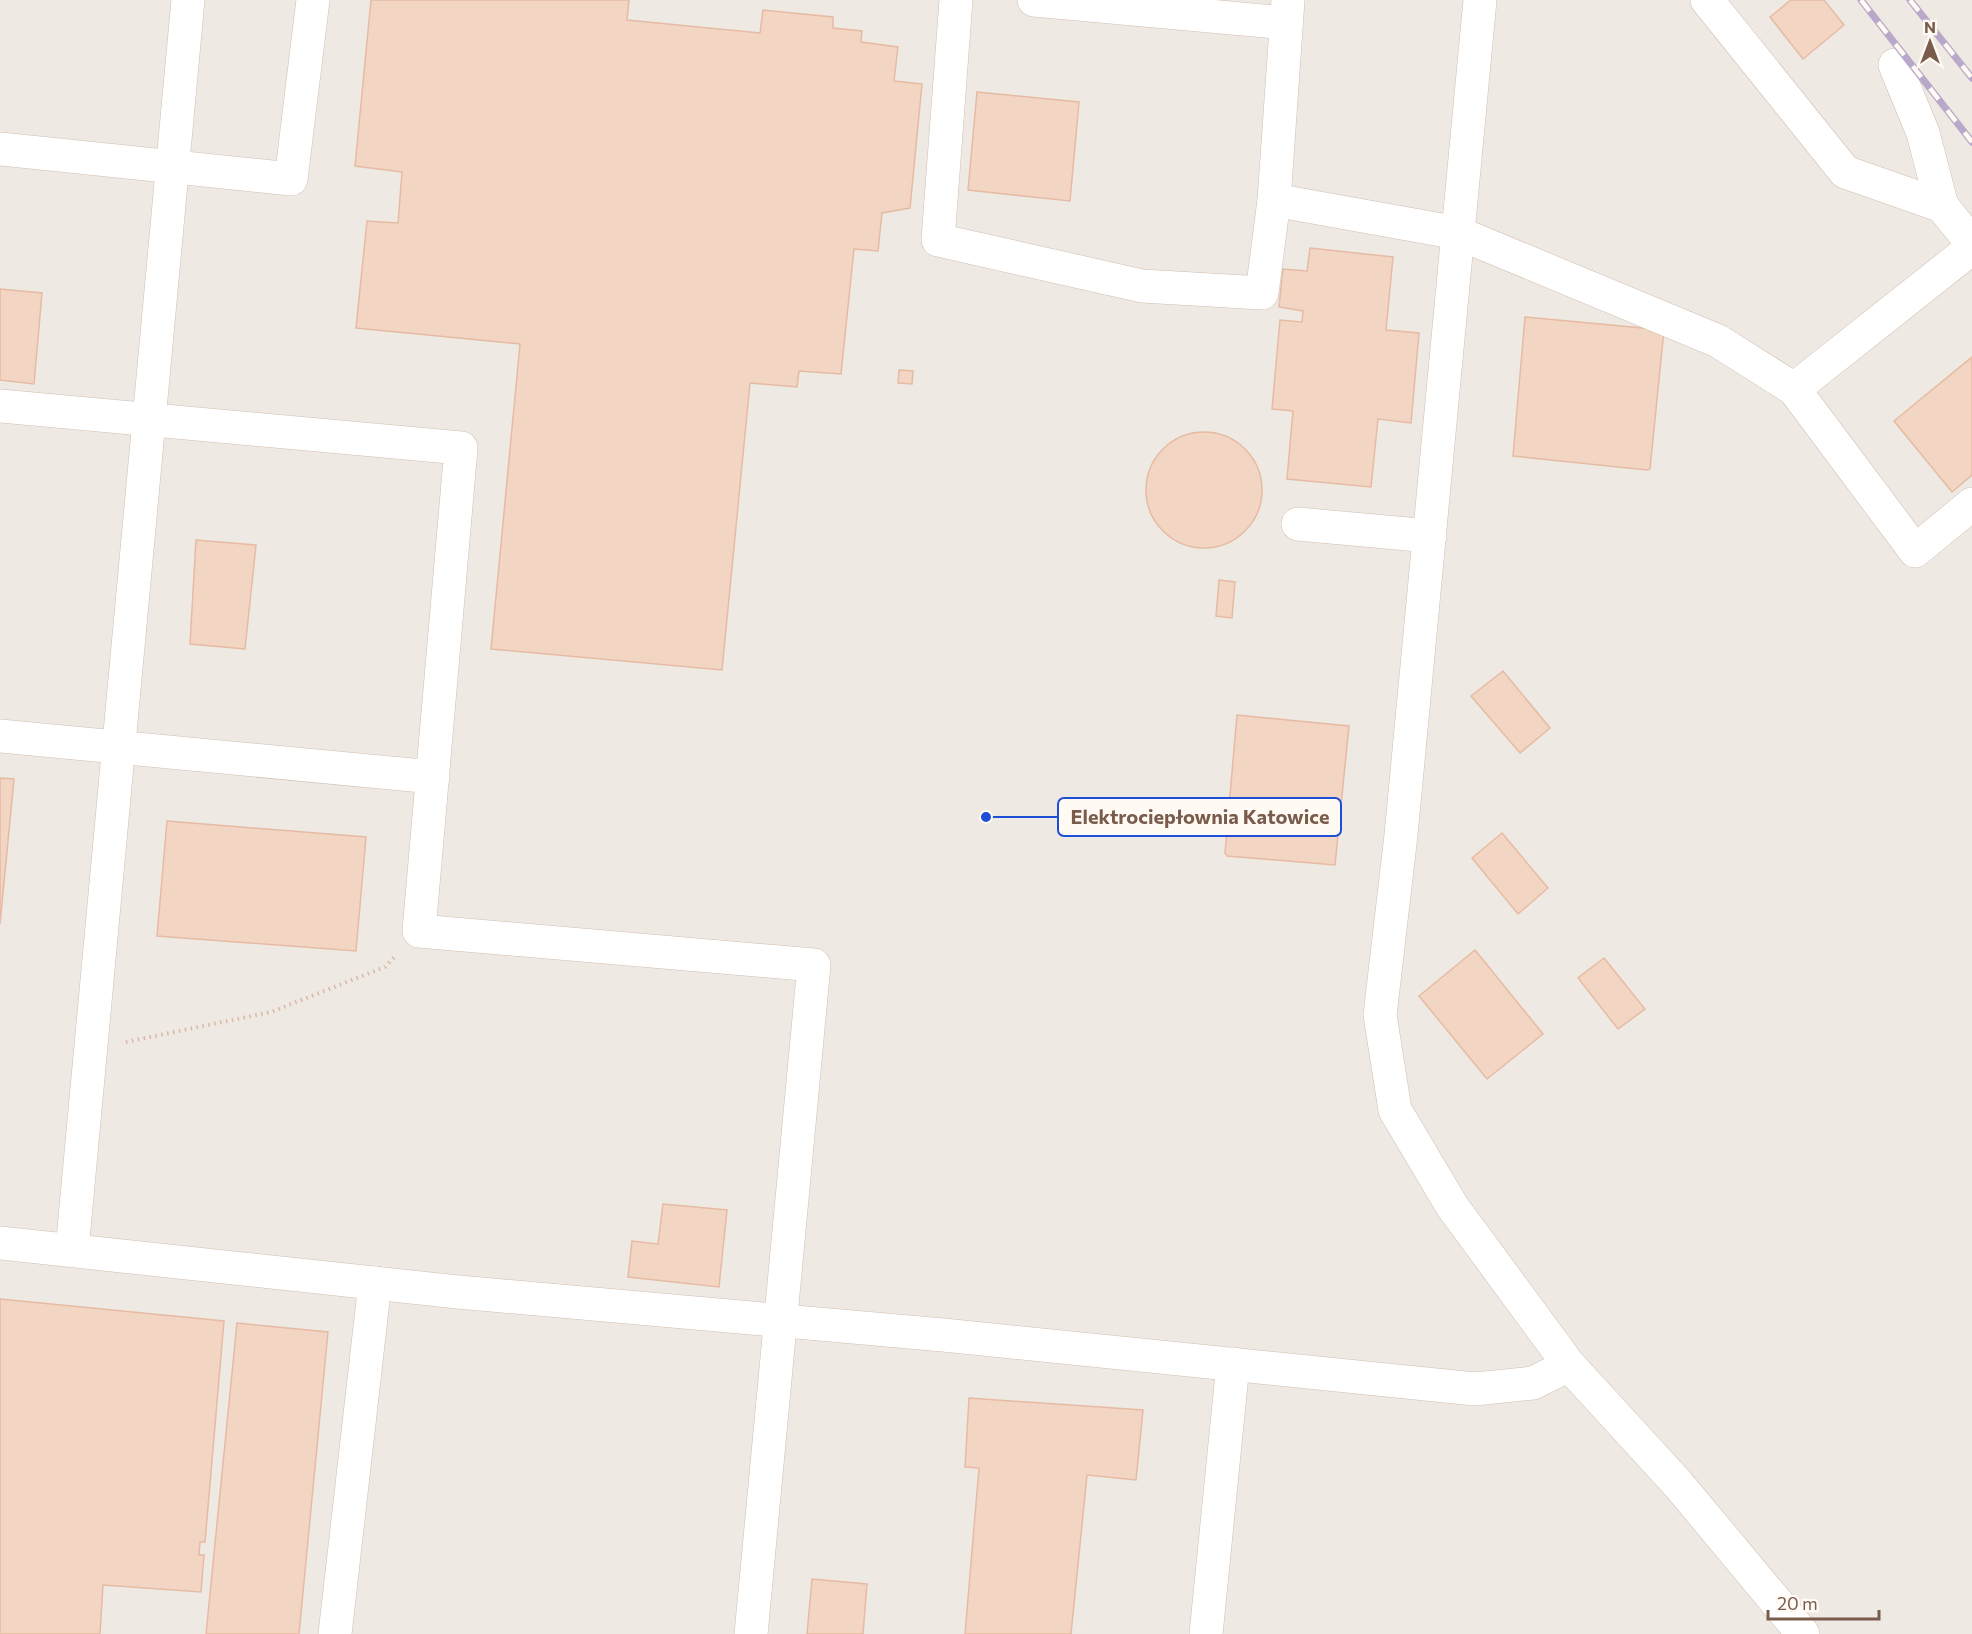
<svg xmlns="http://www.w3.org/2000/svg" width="1972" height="1634" font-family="Commissioner,sans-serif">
	<rect width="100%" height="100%" fill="#fdf6ec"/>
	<rect fill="#efe9e4" x="0" y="0" width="1972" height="1634"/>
	<g fill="#f3d5c3" stroke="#e6bba3" stroke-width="1.5">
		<polygon points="371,0 629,0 627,20 760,33 763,10 833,17 833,28 862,31 861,42 898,47 894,81 922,84 910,208 882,213 878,251 854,249 841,374 799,371 797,387 750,383 722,670 491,649 520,344 356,328 367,221 398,223 402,172 355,166"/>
		<polygon points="1791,0 1824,0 1844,25 1803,59 1770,17"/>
		<polygon points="977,92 1079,102 1070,201 968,190"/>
		<polygon points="1310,248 1393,257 1386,330 1419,333 1411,423 1378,419 1371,487 1287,479 1293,411 1272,409 1280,320 1302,322 1303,311 1279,307 1283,269 1307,271"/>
		<polygon points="0,289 42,293 34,384 0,380"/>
		<polygon points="1525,317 1664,330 1650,469 1647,470 1513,456"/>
		<polygon points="1972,357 1972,475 1952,492 1894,421"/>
		<polygon points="899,370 913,371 912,384 898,383"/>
		<circle cx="1204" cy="490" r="58"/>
		<polygon points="196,540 256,545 245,649 190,644"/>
		<polygon points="1219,580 1235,582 1232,618 1216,616"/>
		<polygon points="1503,671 1550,728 1520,753 1471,696"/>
		<polygon points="1237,715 1349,726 1335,865 1227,856 1225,853"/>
		<polygon points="0,778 14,779 0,924"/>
		<polygon points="167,821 366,837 356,951 157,936"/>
		<polygon points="1502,833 1548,888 1518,914 1472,858"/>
		<polygon points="1475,950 1543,1034 1487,1079 1419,996"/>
		<polygon points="1604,958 1645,1009 1618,1029 1578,978"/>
		<polygon points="663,1204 727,1210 719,1287 628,1277 632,1241 658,1244"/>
		<polygon points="0,1299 224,1321 205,1542 200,1542 199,1555 204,1555 201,1592 103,1585 100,1634 0,1634"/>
		<polygon points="237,1323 328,1332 299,1634 206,1634"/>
		<polygon points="969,1398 1143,1410 1136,1480 1087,1475 1071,1634 965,1634 979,1468 965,1467"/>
		<polygon points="812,1579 867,1584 863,1634 807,1634"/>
	</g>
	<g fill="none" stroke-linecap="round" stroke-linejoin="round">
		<g stroke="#d1beb0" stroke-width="34">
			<g id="minor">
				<polyline points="956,0 938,240 1142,286 1262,293 1274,200"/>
				<polyline points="1034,0 1286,23"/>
				<polyline points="1288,0 1274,200 1458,233 1718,341 1794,389 1915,551 1972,504"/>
				<polyline points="1480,0 1401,835 1380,1015 1395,1110 1452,1206 1569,1365 1678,1484 1803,1634"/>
				<polyline points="1707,0 1845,172 1942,206 1972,243"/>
				<polyline points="1895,65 1923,133 1942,206"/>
				<polyline points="0,149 291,179 313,0"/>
				<polyline points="1794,389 1972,248"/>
				<polyline points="0,406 461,448 419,931 814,965 751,1634"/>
				<polyline points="1298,524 1430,536"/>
				<polyline points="0,736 433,777"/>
				<polyline points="0,1243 458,1292 943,1335 1475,1389 1533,1383 1569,1365"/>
				<polyline points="72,1250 188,0"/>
				<polyline points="335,1634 375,1283"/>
				<polyline points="1206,1634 1233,1364"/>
			</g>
		</g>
		<polyline stroke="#d9b8a5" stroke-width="4" stroke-dasharray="1.5 4.5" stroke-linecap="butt" points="126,1042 271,1012 385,967 396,955"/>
		<use href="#minor" stroke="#fff" stroke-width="33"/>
		<g stroke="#b9a8c9" stroke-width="7">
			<g id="rail">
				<polyline points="1861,0 1972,142"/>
				<polyline points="1910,0 1972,78"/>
			</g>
		</g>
		<use href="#rail" stroke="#fffaf3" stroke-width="4.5" stroke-dasharray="14" stroke-linecap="butt"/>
	</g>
	<path fill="none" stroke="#1d4ed8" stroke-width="2" d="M986 817L1058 817"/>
	<circle fill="#1d4ed8" stroke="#fffaf3" stroke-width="2" cx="986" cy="817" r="6"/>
	<rect fill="#fffaf3" stroke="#1d4ed8" stroke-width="2" x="1058" y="798" width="283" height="38" rx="6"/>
	<g font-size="20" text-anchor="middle" font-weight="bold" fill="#7a5c4d">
		<text x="1200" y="824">Elektrociepłownia Katowice</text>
	</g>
	<g transform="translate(1930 42)" stroke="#fffaf3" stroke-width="4.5" paint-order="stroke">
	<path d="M0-4.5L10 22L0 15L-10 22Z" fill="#7a5c4d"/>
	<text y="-9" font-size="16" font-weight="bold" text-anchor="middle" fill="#7a5c4d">N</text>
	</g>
	<path d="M1768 1610v9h111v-9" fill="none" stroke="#7a5c4d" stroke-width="3"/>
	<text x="1777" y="1610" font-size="18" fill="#7a5c4d" stroke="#fffaf3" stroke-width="4.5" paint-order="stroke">20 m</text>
</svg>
